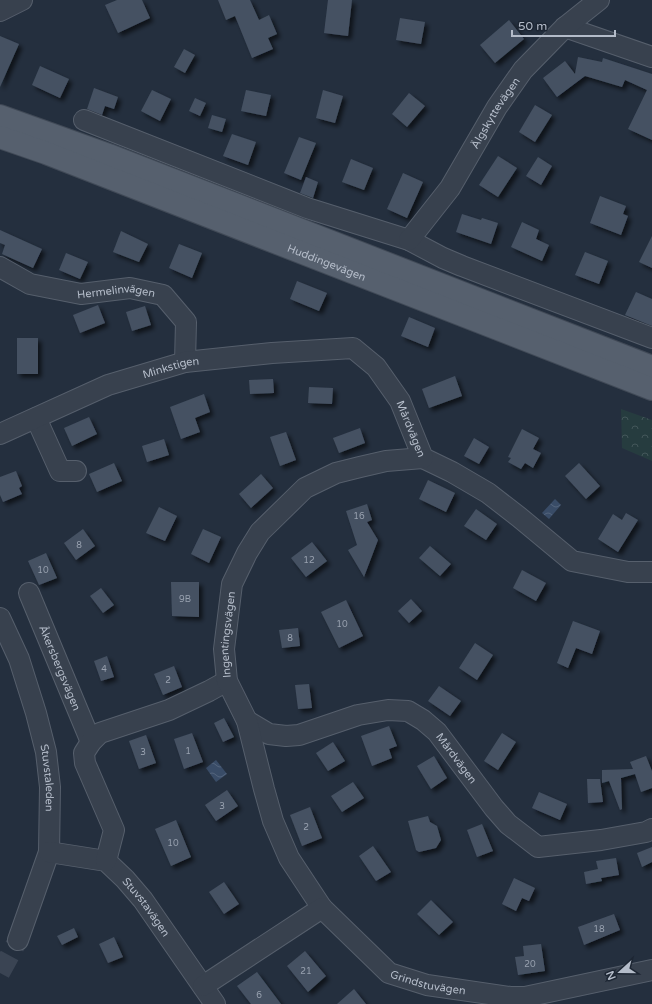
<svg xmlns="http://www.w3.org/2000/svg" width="652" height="1004" font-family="'Varela Round',sans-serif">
	<defs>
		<pattern id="forest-crowns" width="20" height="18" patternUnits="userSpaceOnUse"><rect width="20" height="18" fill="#263c3f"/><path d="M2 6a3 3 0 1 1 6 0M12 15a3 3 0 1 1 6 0" fill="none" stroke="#435659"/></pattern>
		<pattern id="water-waves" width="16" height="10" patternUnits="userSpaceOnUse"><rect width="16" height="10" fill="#394c67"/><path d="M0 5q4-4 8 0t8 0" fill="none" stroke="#53647b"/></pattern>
		<filter id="shadow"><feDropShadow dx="3.5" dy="3.5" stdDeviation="2" flood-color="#0009"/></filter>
	</defs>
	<rect width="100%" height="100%" fill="#242f3e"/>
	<polygon fill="url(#forest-crowns)" points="621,409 652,420 652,461 622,448"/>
	<g fill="url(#water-waves)">
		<polygon points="555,499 561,505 549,519 542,513"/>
		<polygon points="216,760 227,774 216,782 206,768"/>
	</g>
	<g fill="#455162" filter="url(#shadow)">
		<polygon points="117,0 142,0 150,18 118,33 105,5"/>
		<polygon points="218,0 250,0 259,20 269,15 277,34 268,38 273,49 252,58 235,16 226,20"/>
		<polygon points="328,0 352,0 348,36 324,33"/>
		<polygon points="400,18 425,22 421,44 396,40"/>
		<polygon points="509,20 524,39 495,63 480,45"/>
		<polygon points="0,36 19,44 0,87"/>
		<polygon points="184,49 195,55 185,73 174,67"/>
		<polygon points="578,57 602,62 603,58 652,74 652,140 628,129 647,90 625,80 622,87 585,76 557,97 543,78 565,61 575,74"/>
		<polygon points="40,66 69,79 60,98 32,85"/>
		<polygon points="94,88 118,97 114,109 105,106 102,115 87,109"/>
		<polygon points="152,90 171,99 160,121 141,111"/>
		<polygon points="246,90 271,95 266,116 241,111"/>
		<polygon points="323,90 343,96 335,123 316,118"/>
		<polygon points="409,93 425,106 407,127 392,114"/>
		<polygon points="195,98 206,103 200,116 189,111"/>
		<polygon points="535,105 552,115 535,142 519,132"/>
		<polygon points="212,115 226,119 222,132 208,128"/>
		<polygon points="232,134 256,142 248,165 223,156"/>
		<polygon points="299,137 316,143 301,180 284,173"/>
		<polygon points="498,156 517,168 498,197 479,185"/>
		<polygon points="538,157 552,166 541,185 526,176"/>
		<polygon points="351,159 373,168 364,190 342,182"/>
		<polygon points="403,173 423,182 407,218 387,209"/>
		<polygon points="306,177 318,182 313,198 300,193"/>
		<polygon points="600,196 626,206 623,214 628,216 621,235 590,223"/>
		<polygon points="462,214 481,220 482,218 498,223 491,244 456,232"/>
		<polygon points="522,222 539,230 536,239 549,245 542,261 511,247"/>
		<polygon points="0,230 42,249 33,268 2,254 5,245 0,243"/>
		<polygon points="121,231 148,244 139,262 113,252"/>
		<polygon points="652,236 652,268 639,262"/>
		<polygon points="179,244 202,253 192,278 169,268"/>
		<polygon points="585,252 608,261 599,284 575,275"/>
		<polygon points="66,253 88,262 80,279 59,270"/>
		<polygon points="297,281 327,293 319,311 290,299"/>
		<polygon points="636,292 652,299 652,326 625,315"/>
		<polygon points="98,305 105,323 80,333 73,315"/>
		<polygon points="145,306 151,325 132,331 126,312"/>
		<polygon points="409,317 435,328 428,347 401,336"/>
		<rect x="17" y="338" width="21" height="36"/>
		<polygon points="455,376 462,396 429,408 422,389"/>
		<polygon points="273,379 274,393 250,394 249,380"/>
		<polygon points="309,387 333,388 332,404 308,403"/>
		<polygon points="204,394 210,412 195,418 200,432 181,439 170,407"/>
		<polygon points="89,417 97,434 72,446 64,428"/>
		<polygon points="360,428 365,443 339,453 333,438"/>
		<polygon points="522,429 539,438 533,449 541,453 533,468 525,463 521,469 508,462 511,458 508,457"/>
		<polygon points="286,432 296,460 280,466 270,437"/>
		<polygon points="474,438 489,447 479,464 464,456"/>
		<polygon points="164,439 169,455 147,462 142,446"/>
		<polygon points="114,463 122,481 97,492 89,474"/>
		<polygon points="579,463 600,486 586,499 565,476"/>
		<polygon points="16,471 22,486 19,488 22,494 3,502 0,495 0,477"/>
		<polygon points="261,474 273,488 251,508 239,494"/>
		<polygon points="428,480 455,493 446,512 419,499"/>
		<polygon points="367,504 372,520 367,522 378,540 364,577 348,550 357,545 346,511"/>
		<polygon points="159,507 177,516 165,541 146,533"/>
		<polygon points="476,509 497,524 486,540 464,526"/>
		<polygon points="626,513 638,520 618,552 598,539 613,514 622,520"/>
		<polygon points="83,529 95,546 76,560 64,543"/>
		<polygon points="203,529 221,537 209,563 191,554"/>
		<polygon points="312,542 327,561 306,577 291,558"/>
		<polygon points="430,546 451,564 440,576 419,558"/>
		<polygon points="46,553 57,578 39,585 28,561"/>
		<polygon points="522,570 546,583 536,601 513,588"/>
		<polygon points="171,582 199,582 199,617 172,616"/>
		<polygon points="101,588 114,605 103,613 90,596"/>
		<polygon points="411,599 422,611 409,623 398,611"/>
		<polygon points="346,600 363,636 339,648 321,612"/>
		<polygon points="573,621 600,631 592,654 576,648 568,668 557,663"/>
		<polygon points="298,628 300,646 282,648 279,630"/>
		<polygon points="475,643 493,655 477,680 459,668"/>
		<polygon points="107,656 114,677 101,681 94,661"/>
		<polygon points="174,666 182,687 163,695 154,674"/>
		<polygon points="309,684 312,708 298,709 295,685"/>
		<polygon points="439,686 461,701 450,716 428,701"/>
		<polygon points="224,718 234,737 223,742 214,723"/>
		<polygon points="389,726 397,746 389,749 392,758 372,766 361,736"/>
		<polygon points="192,733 203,762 184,769 174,739"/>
		<polygon points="502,733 516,742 498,770 484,761"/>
		<polygon points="146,735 156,763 139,769 129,741"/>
		<polygon points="333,742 345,761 328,771 316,753"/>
		<polygon points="434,756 447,778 431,789 417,766"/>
		<polygon points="646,756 652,771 652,788 641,792 635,774 621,778 622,809 620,810 609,781 602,783 602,770 633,769 630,762"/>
		<polygon points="587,779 600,779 603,802 588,803"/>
		<polygon points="353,782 364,798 342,812 331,796"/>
		<polygon points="227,790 238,806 216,821 205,805"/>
		<polygon points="539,792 567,804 560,820 532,808"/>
		<polygon points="310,807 322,838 302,846 290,815"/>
		<polygon points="428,816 430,822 437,826 441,840 436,848 419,852 416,850 408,821"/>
		<polygon points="176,820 191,857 171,866 155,829"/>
		<polygon points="482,824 493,851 477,857 467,830"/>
		<polygon points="373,846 391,872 376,881 359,856"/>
		<polygon points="652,847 652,862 642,867 637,853"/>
		<polygon points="616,858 619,875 601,878 602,881 586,884 584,872 598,869 596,861"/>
		<polygon points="514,878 535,888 529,901 522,898 516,911 502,904"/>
		<polygon points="224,882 239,904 224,914 209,892"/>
		<polygon points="431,900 453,922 439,935 417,914"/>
		<polygon points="614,914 620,930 584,945 578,927"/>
		<polygon points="74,928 78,937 62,945 57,936"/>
		<polygon points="114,937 123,957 108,963 99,944"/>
		<polygon points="541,944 545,971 518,975 515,957 524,956 523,946"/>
		<polygon points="305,951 326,976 308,992 287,966"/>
		<polygon points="257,972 281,1004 251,1004 237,986"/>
		<polygon points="354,989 366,1004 337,1004"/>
	</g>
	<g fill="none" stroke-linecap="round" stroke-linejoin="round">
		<polyline stroke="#3a4453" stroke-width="20" stroke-dasharray="20 10" stroke-linecap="butt" points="0,973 18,940"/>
		<g stroke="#565f6c" stroke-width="22">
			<g id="minor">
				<polyline points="0,11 22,0"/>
				<polyline points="565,27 652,57"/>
				<polyline points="84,120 307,208 409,240 443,258 462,266 652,338"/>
				<path id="s1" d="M409,240L450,188L497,107L523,70L565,27L599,0"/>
				<path id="s2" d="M0,267L30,284L81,294L130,288L163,295L186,322L185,362"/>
				<polyline points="36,418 60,471 76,471"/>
				<path id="s3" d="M0,434L108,385L185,362L272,353L353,348L376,367L400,401L423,458L452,472L488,493L519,517L572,561L628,572H652"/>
				<path id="s4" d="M29,593L91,742"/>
				<path id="s5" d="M0,618L19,659L36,713L46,752L50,787L49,852L18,940"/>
				<path id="s6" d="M247,721L269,734L286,736L299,735L358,715L388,710L408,711L423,720L437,732L494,808L508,824L538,847L601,840L646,832L652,829"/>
				<path id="s7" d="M49,852L106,861L125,879L143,900L215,1004"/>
				<polyline points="106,861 114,830 85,763 84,753 91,742 100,733 169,710 209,691 227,681"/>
				<path id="s8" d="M322,908L289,858L273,821L264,789L247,721L227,681L224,649L232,584L247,553L260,532L305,488L336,473L360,467L386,461L423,458"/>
				<path id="s9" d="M203,986L322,908L389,973L427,985L510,997H525L652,970"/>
			</g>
		</g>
		<g stroke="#414a57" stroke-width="24">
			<g id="major">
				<polyline points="0,116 109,155 652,367"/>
				<path id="s10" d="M0,137L46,153L652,389"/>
			</g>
		</g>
		<use href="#minor" stroke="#38414e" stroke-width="20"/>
		<use href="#major" stroke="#56606e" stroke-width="22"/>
	</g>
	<g text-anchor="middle" stroke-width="3" stroke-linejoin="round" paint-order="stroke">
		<g font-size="9" fill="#98a1af">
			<text x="359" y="519">16</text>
			<text x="79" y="548">8</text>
			<text x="309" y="563">12</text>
			<text x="43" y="573">10</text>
			<text x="185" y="602">9B</text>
			<text x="342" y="627">10</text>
			<text x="290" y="641">8</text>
			<text x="104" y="672">4</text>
			<text x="168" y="683">2</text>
			<text x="188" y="754">1</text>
			<text x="143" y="755">3</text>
			<text x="222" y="809">3</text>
			<text x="306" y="830">2</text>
			<text x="173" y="846">10</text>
			<text x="599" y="932">18</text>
			<text x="530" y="967">20</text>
			<text x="306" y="974">21</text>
			<text x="259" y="998">6</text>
		</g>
		<g font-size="11" fill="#b4bcc9" stroke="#1d2633">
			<text dy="4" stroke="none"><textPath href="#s1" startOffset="154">Älgskyttevägen</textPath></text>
			<text dy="4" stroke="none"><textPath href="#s10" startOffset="350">Huddingevägen</textPath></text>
			<text dy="4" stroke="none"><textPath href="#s2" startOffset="122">Hermelinvägen</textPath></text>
			<text dy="4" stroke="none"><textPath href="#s3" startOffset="184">Minkstigen</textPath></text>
			<text dy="4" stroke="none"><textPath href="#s3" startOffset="469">Mårdvägen</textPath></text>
			<text dy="4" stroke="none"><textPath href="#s8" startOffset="295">Ingentingsvägen</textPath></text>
			<text dy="4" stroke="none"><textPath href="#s4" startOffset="81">Åkersbergsvägen</textPath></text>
			<text dy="4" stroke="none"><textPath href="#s6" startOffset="237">Mårdvägen</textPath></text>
			<text dy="4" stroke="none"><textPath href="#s5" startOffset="168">Stuvstaleden</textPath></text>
			<text dy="4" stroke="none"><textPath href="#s7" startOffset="119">Stuvstavägen</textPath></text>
			<text dy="4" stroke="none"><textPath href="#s9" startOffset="276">Grindstuvägen</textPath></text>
		</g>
	</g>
	<g transform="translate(620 972) rotate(249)" stroke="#1d2633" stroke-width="3" paint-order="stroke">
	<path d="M0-3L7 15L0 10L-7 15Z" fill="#b4bcc9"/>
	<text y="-6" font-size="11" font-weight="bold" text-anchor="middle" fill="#b4bcc9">N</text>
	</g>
	<path d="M512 30v6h103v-6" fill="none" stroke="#b4bcc9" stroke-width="2"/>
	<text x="518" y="30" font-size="12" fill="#b4bcc9" stroke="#1d2633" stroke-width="3" paint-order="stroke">50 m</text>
</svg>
